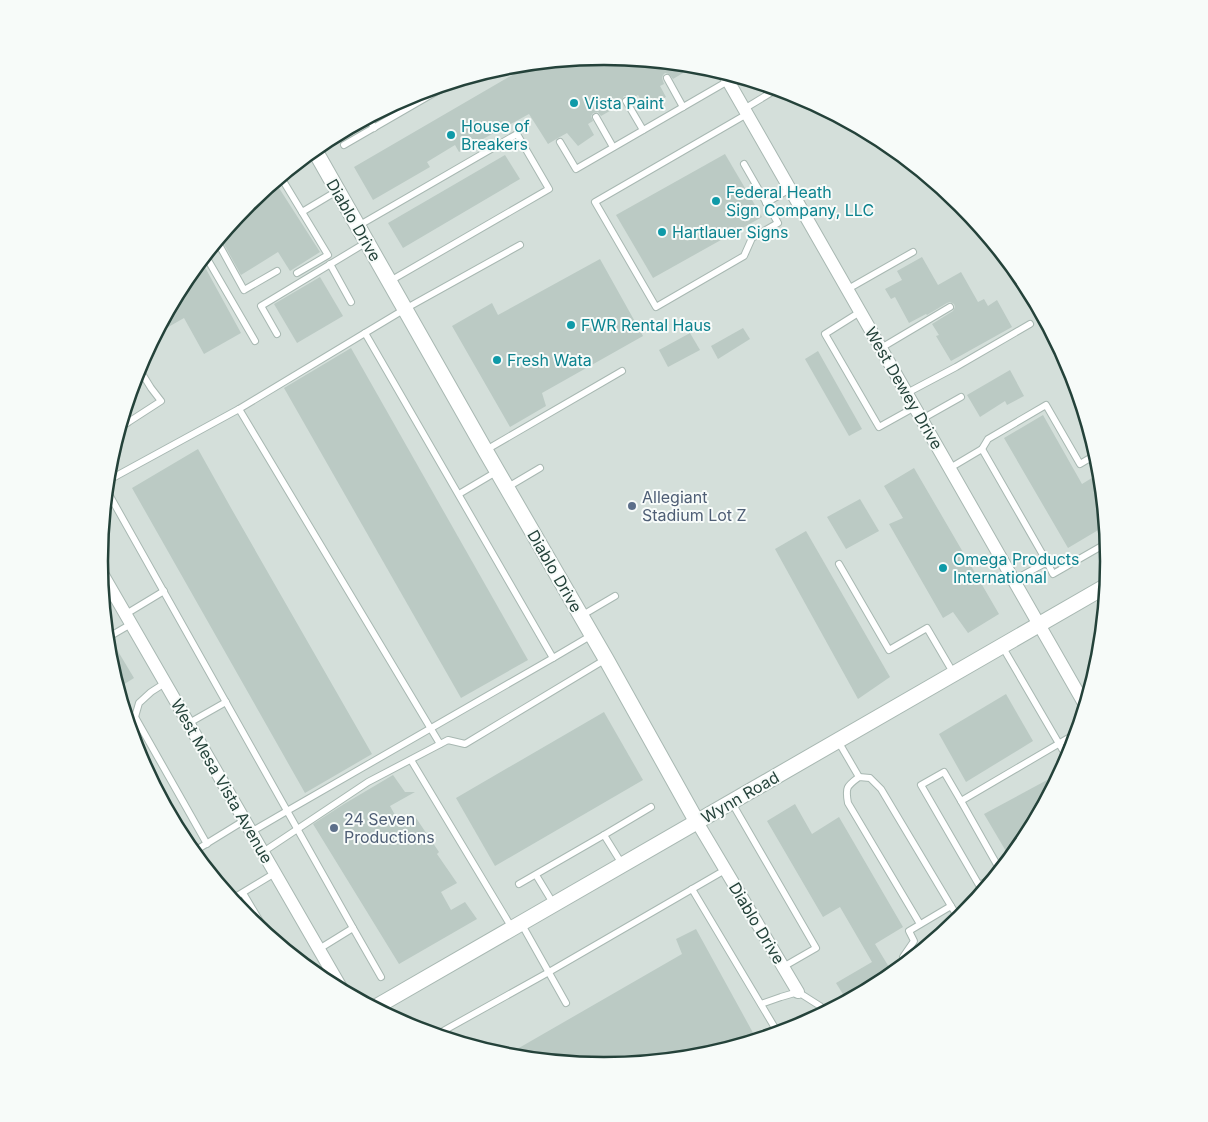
<svg xmlns="http://www.w3.org/2000/svg" width="1208" height="1122" font-family="Inter,sans-serif">
	<rect width="100%" height="100%" fill="#e6efeb"/>
	<circle fill="#d4dfda" cx="604" cy="561" r="503"/>
	<g fill="#bbcac4">
		<polygon points="604,56 678,64 683,73 673,79 669,74 665,73 663,75 662,78 664,84 660,86 666,97 646,109 638,95 631,99 628,96 624,96 621,101 622,104 601,116 598,112 593,113 591,116 593,121 588,124 594,135 578,146 567,133 558,138 548,144 529,114 459,152 455,145 427,162 430,167 373,200 354,167 533,63"/>
		<polygon points="725,154 762,217 653,278 616,215"/>
		<polygon points="505,155 520,179 403,248 388,223"/>
		<polygon points="279,188 320,252 290,271 278,252 241,275 220,237 241,211"/>
		<polygon points="922,257 938,285 961,272 978,302 984,299 988,306 997,300 1012,327 951,361 936,336 939,335 932,324 953,311 955,307 954,304 950,302 947,303 927,315 926,314 909,323 895,297 891,299 885,289 902,280 897,271"/>
		<polygon points="600,259 643,336 542,393 546,406 510,427 452,326 492,303 498,315"/>
		<polygon points="201,260 241,333 204,354 184,318 156,334 184,280"/>
		<polygon points="320,277 343,316 297,343 274,304"/>
		<polygon points="743,328 750,339 718,359 711,346"/>
		<polygon points="690,333 700,350 668,367 659,350"/>
		<polygon points="351,348 528,660 461,698 284,388"/>
		<polygon points="818,351 862,429 849,436 805,359"/>
		<polygon points="1010,370 1024,396 1007,405 1005,401 980,417 967,395"/>
		<polygon points="1043,415 1082,484 1100,473 1105,526 1068,548 1004,438"/>
		<polygon points="198,449 231,508 372,754 305,793 132,488"/>
		<polygon points="914,468 999,614 968,633 953,612 943,618 889,524 903,518 884,486"/>
		<polygon points="860,499 879,531 846,549 827,517"/>
		<polygon points="806,531 890,677 858,699 775,549"/>
		<polygon points="116,648 134,678 118,688 109,659 108,653"/>
		<polygon points="1006,694 1033,741 966,782 939,734"/>
		<polygon points="604,712 643,780 495,866 456,798"/>
		<polygon points="1060,773 1024,842 1010,858 984,814"/>
		<polygon points="393,775 405,792 415,792 390,806 400,824 414,815 439,852 437,854 457,883 441,892 451,910 465,902 477,919 399,964 313,824 344,804"/>
		<polygon points="795,804 812,834 839,817 903,927 875,944 892,972 846,999 836,983 872,962 840,907 823,917 767,821"/>
		<polygon points="696,929 757,1040 702,1056 604,1066 505,1056 682,954 676,939"/>
	</g>
	<g fill="none" stroke-linecap="round" stroke-linejoin="round">
		<g stroke="#a8b8b2" stroke-width="8">
			<g id="service">
				<polyline points="667,78 683,107"/>
				<polyline points="626,101 643,130"/>
				<polyline points="744,109 777,89"/>
				<polyline points="368,117 374,128"/>
				<polyline points="596,117 613,147"/>
				<polyline points="560,142 576,169 728,81"/>
				<polyline points="344,145 453,82"/>
				<polyline points="744,164 778,223 752,238 744,256 656,307 595,202 747,114"/>
				<polyline points="276,180 282,179 328,255 297,273"/>
				<polyline points="766,203 790,189"/>
				<polyline points="302,212 337,191"/>
				<polyline points="358,226 517,134 549,189 390,281"/>
				<polyline points="217,241 244,290 277,271"/>
				<polyline points="205,255 255,341"/>
				<polyline points="330,264 351,302"/>
				<polyline points="848,289 913,252"/>
				<polyline points="860,312 825,334 879,427 915,407"/>
				<polyline points="365,333 405,309 520,245"/>
				<polyline points="277,334 261,306 367,242"/>
				<polyline points="881,348 950,307"/>
				<polyline points="907,393 956,367 1030,324"/>
				<polyline points="239,409 365,333 553,658 592,635"/>
				<polyline points="922,419 961,397"/>
				<polyline points="127,423 161,401 151,388 138,367"/>
				<polyline points="120,427 127,423 123,416"/>
				<polyline points="982,449 988,439 1046,405 1080,464 1097,454"/>
				<polyline points="486,450 622,371"/>
				<polyline points="950,468 982,449 1047,562 1014,580"/>
				<polyline points="107,481 239,409 440,744"/>
				<polyline points="508,487 540,468"/>
				<polyline points="106,489 353,928"/>
				<polyline points="459,494 496,472"/>
				<polyline points="1047,562 1053,574 1107,543"/>
				<polyline points="839,564 889,650 927,628 954,674"/>
				<polyline points="126,614 164,591"/>
				<polyline points="581,616 615,596"/>
				<polyline points="107,638 131,624"/>
				<polyline points="1002,646 1068,759"/>
				<polyline points="1100,650 1099,648 1101,644"/>
				<polyline points="135,717 139,703 151,692 165,683"/>
				<polyline points="128,721 135,717 207,844"/>
				<polyline points="189,723 226,702"/>
				<polyline points="838,741 859,777"/>
				<polyline points="411,760 512,928"/>
				<polyline points="961,801 944,772 921,785 979,885 995,877"/>
				<polyline points="732,803 816,948 783,967"/>
				<polyline points="251,832 287,811 553,658"/>
				<polyline points="604,835 651,807"/>
				<polyline points="193,852 245,820"/>
				<polyline points="263,852 368,782 448,740 465,744 606,659"/>
				<polyline points="1000,870 961,801 1077,733"/>
				<polyline points="536,875 553,903"/>
				<polyline points="519,884 604,835 622,864"/>
				<polyline points="692,889 778,1033"/>
				<polyline points="243,893 268,935"/>
				<polyline points="232,899 275,873"/>
				<polyline points="521,923 566,1003"/>
				<path d="M920,924L848,803C845,787 847,786 859,777L870,778L881,789L951,906"/>
				<polyline points="319,949 353,928 381,977"/>
				<polyline points="906,963 903,957 914,941 909,931 951,906 959,919"/>
				<polyline points="761,1004 781,997 798,992 820,1006 826,1012"/>
				<polyline points="436,1035 549,972 725,870"/>
			</g>
		</g>
		<g stroke="#a8b8b2" stroke-width="14">
			<g id="minor">
				<polyline points="723,72 1085,705"/>
				<polyline points="100,570 343,991"/>
				<polyline points="697,822 798,992"/>
			</g>
		</g>
		<g stroke="#a8b8b2" stroke-width="17">
			<g id="tertiary">
				<polyline points="314,149 485,450 606,659 697,822"/>
				<polyline points="374,1008 1106,586"/>
			</g>
		</g>
		<use href="#service" stroke="#fff" stroke-width="6"/>
		<use href="#minor" stroke="#fff" stroke-width="12"/>
		<use href="#tertiary" stroke="#fff" stroke-width="15"/>
	</g>
	<g fill="#0f9aa8" stroke="#f7fbf9" stroke-width="2">
		<circle cx="574" cy="103" r="5"/>
		<circle cx="451" cy="135" r="5"/>
		<circle cx="716" cy="201" r="5"/>
		<circle cx="662" cy="232" r="5"/>
		<circle cx="571" cy="325" r="5"/>
		<circle cx="497" cy="360" r="5"/>
		<circle cx="943" cy="568" r="5"/>
	</g>
	<g fill="#5c6f8a" stroke="#f7fbf9" stroke-width="2">
		<circle cx="632" cy="506" r="5"/>
		<circle cx="334" cy="828" r="5"/>
	</g>
	<g text-anchor="middle" stroke-width="4" stroke-linejoin="round" paint-order="stroke">
		<g font-size="16" fill="#0d838f" stroke="#f7fbf9" text-anchor="start">
			<text x="584" y="109">Vista Paint</text>
			<text x="461" y="132">House of<tspan x="461" dy="18">Breakers</tspan></text>
			<text x="726" y="198">Federal Heath<tspan x="726" dy="18">Sign Company, LLC</tspan></text>
			<text x="672" y="238">Hartlauer Signs</text>
			<text x="581" y="331">FWR Rental Haus</text>
			<text x="507" y="366">Fresh Wata</text>
			<text x="953" y="565">Omega Products<tspan x="953" dy="18">International</tspan></text>
		</g>
		<g font-size="16" fill="#24423a" stroke="#f7fbf9">
			<text transform="translate(354 220) rotate(60)" y="6">Diablo Drive</text>
			<text transform="translate(904 388) rotate(60)" y="6">West Dewey Drive</text>
			<text transform="translate(555 571) rotate(60)" y="6">Diablo Drive</text>
			<text transform="translate(222 781) rotate(60)" y="6">West Mesa Vista Avenue</text>
			<text transform="translate(740 797) rotate(-30)" y="6">Wynn Road</text>
			<text transform="translate(757 923) rotate(59)" y="6">Diablo Drive</text>
		</g>
		<g font-size="16" fill="#4e5e75" stroke="#f7fbf9" text-anchor="start">
			<text x="642" y="503">Allegiant<tspan x="642" dy="18">Stadium Lot Z</tspan></text>
			<text x="344" y="825">24 Seven<tspan x="344" dy="18">Productions</tspan></text>
		</g>
	</g>
	<path d="M0 0H1208V1122H0ZM108 561a496 496 0 1 1 992 0a496 496 0 1 1-992 0Z" fill="#f7fbf9" fill-rule="evenodd"/>
	<path fill="none" stroke="#24423a" stroke-width="2.5" d="M108 561a496 496 0 1 1 992 0a496 496 0 1 1-992 0Z"/>
</svg>
